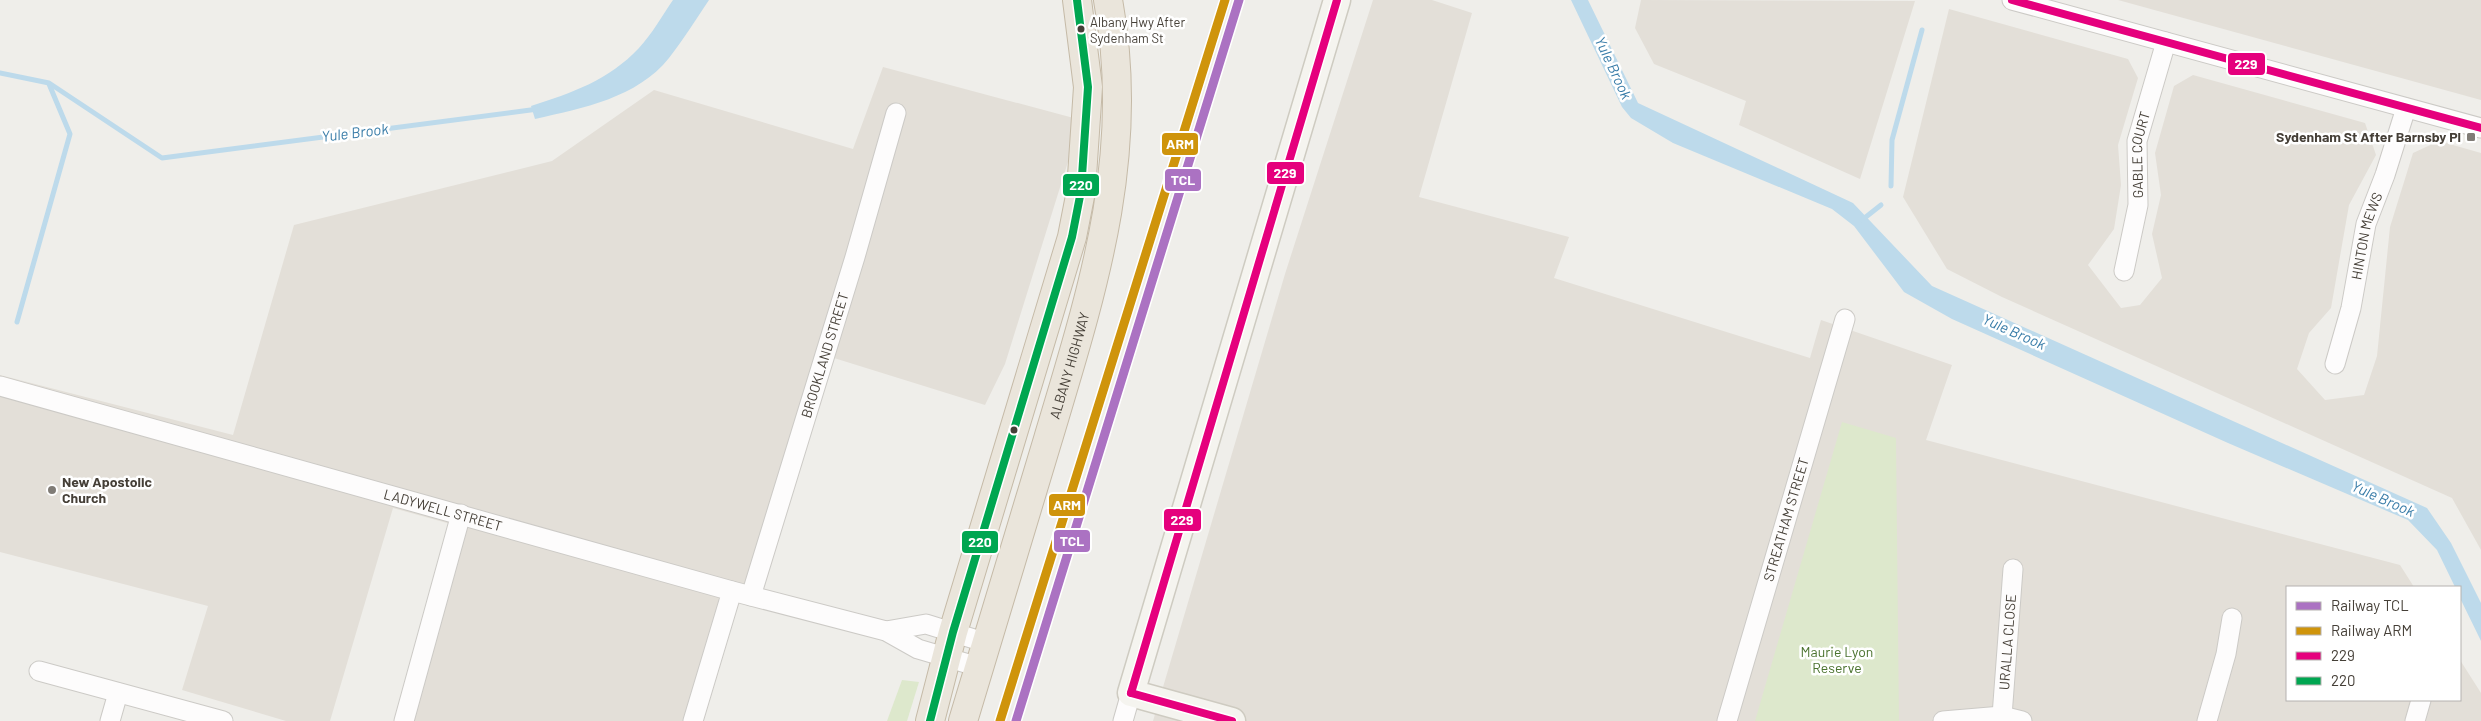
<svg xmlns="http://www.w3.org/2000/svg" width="2481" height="721" font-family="Barlow,sans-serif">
	<rect width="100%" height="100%" fill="#efeeea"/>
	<g fill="#e3dfd8">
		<polygon points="1373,0 1432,0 1472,13 1419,197 1569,237 1554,278 1810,358 1821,320 1952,365 1926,440 2400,565 2414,587 2287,587 2287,700 2460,700 2460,660 2481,693 2481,721 1153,721 1285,274"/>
		<polygon points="1641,0 1915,1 1860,179 1739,125 1746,101 1654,64 1635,28"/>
		<polygon points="2118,0 2481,0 2481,100"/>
		<polygon points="1949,9 2128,59 2138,78 2118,145 2121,185 2114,229 2088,265 2121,308 2140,305 2162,278 2152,234 2161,195 2155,153 2174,86 2193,75 2365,123 2376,155 2349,205 2331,308 2309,333 2297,369 2325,400 2364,395 2377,356 2390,227 2413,153 2439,141 2481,153 2481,550 2452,498 2002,297 1947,269 1903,197"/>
		<polygon points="883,67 1081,120 1005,364 985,405 834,358 763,586 737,601 702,721 414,721 465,528 393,508 330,721 286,721 182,690 208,606 0,552 0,375 233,435 294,225 552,161 654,90 853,149"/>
	</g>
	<g fill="#dde8cc">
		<polygon points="1842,422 1896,438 1899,721 1755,721"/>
		<polygon points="902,680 919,682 907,721 887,721"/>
	</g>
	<g fill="#bddaeb">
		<path d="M673,0H709C696,19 684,39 669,58C637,98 583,108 535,119L531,106C572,93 609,80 639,48C652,34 662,16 673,0Z"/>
		<polygon points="1571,0 1588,0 1638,103 1853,203 1932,286 2427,508 2451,543 2481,603 2481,641 2460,598 2460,587 2455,587 2437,550 2408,520 2228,443 1952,319 1904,292 1854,226 1832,209 1673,143 1631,118 1622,107"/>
	</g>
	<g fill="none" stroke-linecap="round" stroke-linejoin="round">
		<g stroke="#bddaeb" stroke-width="5">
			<polyline points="0,73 49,83 162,158 538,109"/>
			<polyline points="1891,186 1892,140 1922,30"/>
			<polyline points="1862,220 1881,205"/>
			<polyline points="17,322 70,134 49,84"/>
		</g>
		<g stroke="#cccac6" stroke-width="21">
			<g id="street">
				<polyline points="2012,0 2481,128"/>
				<path id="s1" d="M2124,271L2138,205L2137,141L2166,42"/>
				<path id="s2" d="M2335,364L2351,308L2366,224L2385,175L2406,108"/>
				<path id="s3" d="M0,386L732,591L886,631L918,649L979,667"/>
				<path id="s4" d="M751,596L855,257L896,113"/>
				<polyline points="886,631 926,624 987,643"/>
				<polyline points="39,671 223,721"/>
				<path id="s5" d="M2002,716L2013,569"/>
				<polyline points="110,721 118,693"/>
				<polyline points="404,721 461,514"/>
				<polyline points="693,721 732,591"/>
				<polyline points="1123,721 1131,693"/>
				<path id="s6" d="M1727,721L1845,319"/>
				<polyline points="1943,721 2002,716 2022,721"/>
				<polyline points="2207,721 2226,654 2232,618"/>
				<polyline points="2415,721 2421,700"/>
			</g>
		</g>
		<g stroke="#cecbc1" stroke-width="29">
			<polyline id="secondary" points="1232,721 1131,693 1337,0"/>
		</g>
		<g stroke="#c5baa7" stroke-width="30">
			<g id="highway">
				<polyline points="930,721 953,632 1072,237 1081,191 1088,87 1077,0"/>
				<path id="s7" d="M963,721C991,627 1019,533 1048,439C1092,292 1137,155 1108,0"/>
			</g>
		</g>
		<use href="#street" stroke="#fdfcfc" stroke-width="19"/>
		<use href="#secondary" stroke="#f5f4ef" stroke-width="26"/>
		<use href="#highway" stroke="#eae5db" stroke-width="28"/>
		<g stroke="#fff" stroke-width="11">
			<g id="bus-1">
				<polyline points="2012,0 2481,128"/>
				<polyline points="1131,693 1337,0"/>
				<polyline points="1131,693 1232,721"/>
			</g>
		</g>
		<g stroke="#fff" stroke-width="11">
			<polyline id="bus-2" points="930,721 953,632 1072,237 1081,191 1088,87 1077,0"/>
		</g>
		<use href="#bus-1" stroke="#e5007d" stroke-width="8"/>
		<use href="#bus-2" stroke="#00a651" stroke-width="8"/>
		<g stroke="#fff" stroke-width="12">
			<polyline id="rail-1" points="1016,721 1239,0"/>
		</g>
		<g stroke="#fff" stroke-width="12">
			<polyline id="rail-2" points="1000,721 1225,0"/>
		</g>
		<use href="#rail-1" stroke="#ab72c2" stroke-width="9"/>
		<use href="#rail-2" stroke="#cf940b" stroke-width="9"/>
	</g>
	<g fill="#453f37" stroke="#fff" stroke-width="2">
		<circle cx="1081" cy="29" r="4.5"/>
		<circle cx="1014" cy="430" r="4.5"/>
	</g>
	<g fill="#807c76" stroke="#fff" stroke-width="2">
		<rect x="2466" y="132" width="10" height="10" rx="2.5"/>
		<circle cx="52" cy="490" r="5"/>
	</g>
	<g text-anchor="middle" stroke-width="5" stroke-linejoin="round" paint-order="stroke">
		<g font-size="13" fill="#453f37" stroke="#fff" text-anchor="start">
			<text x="1090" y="27">Albany Hwy After<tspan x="1090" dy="16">Sydenham St</tspan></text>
		</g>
		<g font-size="14" font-weight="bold" fill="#453f37" stroke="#fff" text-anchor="end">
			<text x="2461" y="142">Sydenham St After Barnsby Pl</text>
			<text x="62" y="487" text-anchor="start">New Apostolic<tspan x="62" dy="16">Church</tspan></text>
		</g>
		<g font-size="14" fill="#453f37" stroke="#fff">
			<text dy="5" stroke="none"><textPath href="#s1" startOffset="118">GABLE COURT</textPath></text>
			<text dy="5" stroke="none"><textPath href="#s2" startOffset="132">HINTON MEWS</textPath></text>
			<text dy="5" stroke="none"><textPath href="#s4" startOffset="252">BROOKLAND STREET</textPath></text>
			<text dy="5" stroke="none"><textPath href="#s7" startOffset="371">ALBANY HIGHWAY</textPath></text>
			<text dy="5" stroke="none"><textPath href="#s3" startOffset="460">LADYWELL STREET</textPath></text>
			<text dy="5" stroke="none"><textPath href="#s6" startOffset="210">STREATHAM STREET</textPath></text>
			<text dy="5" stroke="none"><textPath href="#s5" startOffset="74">URALLA CLOSE</textPath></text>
		</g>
		<g font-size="14" fill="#4a722e" stroke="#fff">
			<text x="1837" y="657">Maurie Lyon<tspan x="1837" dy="16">Reserve</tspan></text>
		</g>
		<g font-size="15" font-style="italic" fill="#387ca8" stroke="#fff">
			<text transform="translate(1613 68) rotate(65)" y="5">Yule Brook</text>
			<text transform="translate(355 133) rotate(-7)" y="5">Yule Brook</text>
			<text transform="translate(2014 332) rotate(24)" y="5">Yule Brook</text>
			<text transform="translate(2383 499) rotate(24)" y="5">Yule Brook</text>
		</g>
	</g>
	<g stroke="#fff" stroke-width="2">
		<rect x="2227" y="52" width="39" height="24" rx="5" fill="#e5007d"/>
		<rect x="1161" y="132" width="38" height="24" rx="5" fill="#cf940b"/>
		<rect x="1266" y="161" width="39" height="24" rx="5" fill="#e5007d"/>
		<rect x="1164" y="168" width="38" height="24" rx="5" fill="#ab72c2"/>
		<rect x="1062" y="173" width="38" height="24" rx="5" fill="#00a651"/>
		<rect x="1048" y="493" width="38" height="24" rx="5" fill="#cf940b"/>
		<rect x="1163" y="508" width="39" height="24" rx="5" fill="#e5007d"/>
		<rect x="1053" y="529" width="38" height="24" rx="5" fill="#ab72c2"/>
		<rect x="961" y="530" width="38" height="24" rx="5" fill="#00a651"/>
	</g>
	<g font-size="14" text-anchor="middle" font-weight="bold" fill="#fff">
		<text x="2246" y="69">229</text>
		<text x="1180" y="149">ARM</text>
		<text x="1285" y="178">229</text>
		<text x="1183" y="185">TCL</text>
		<text x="1081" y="190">220</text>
		<text x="1067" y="510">ARM</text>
		<text x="1182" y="525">229</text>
		<text x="1072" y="546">TCL</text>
		<text x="980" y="547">220</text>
	</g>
	<rect x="2286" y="586" width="175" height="115" fill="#ffffff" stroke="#b5b2af"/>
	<rect x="2296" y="602" width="25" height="8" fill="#ab72c2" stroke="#b5b2af"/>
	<text x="2331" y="611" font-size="15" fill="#453f37">Railway TCL</text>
	<rect x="2296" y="627" width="25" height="8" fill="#cf940b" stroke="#b5b2af"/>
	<text x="2331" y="636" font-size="15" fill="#453f37">Railway ARM</text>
	<rect x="2296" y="652" width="25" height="8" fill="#e5007d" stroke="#b5b2af"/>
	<text x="2331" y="661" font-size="15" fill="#453f37">229</text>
	<rect x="2296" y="677" width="25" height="8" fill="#00a651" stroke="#b5b2af"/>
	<text x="2331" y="686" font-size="15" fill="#453f37">220</text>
</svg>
